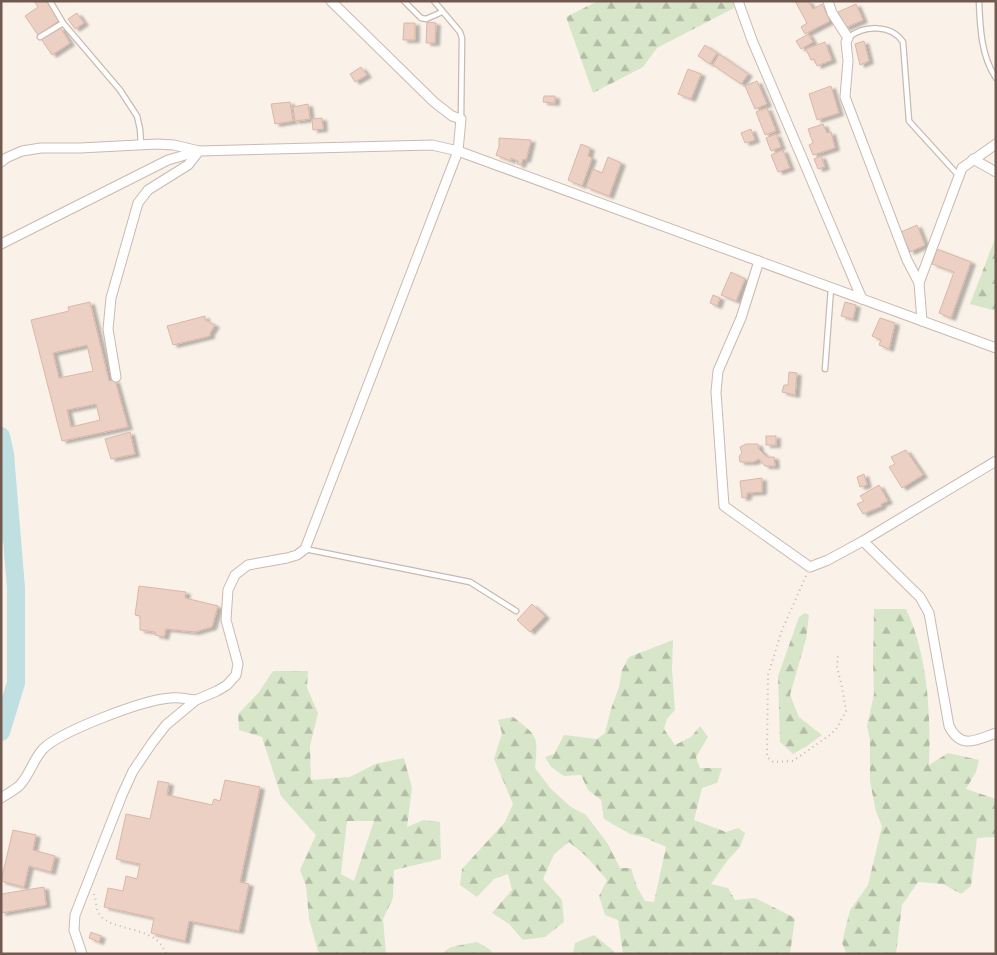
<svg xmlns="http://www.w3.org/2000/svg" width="997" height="955" font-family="Arial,sans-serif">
	<defs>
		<pattern id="forest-firs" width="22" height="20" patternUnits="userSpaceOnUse" patternTransform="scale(1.25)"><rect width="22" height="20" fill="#d7e6c9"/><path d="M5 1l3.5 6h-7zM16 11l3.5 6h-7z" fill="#b3bda6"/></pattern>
		<filter id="shadow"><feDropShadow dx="4.5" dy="2.5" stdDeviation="1" flood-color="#0004"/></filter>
	</defs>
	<rect width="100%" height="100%" fill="#faf2e9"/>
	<g fill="url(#forest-firs)" fill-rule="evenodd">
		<polygon points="598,1 733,1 734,8 657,48 643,67 593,93 566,17"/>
		<polygon points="994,241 996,241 996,311 970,304"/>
		<polygon points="1,446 3,456 11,543 1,543"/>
		<path d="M874,609H906C928,656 931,714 929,765L948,753L979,760L976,772L966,789L996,799V837L977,838L971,886L961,894L943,884L918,882L902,905L896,954H847L842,943L850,910L868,885L882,826L876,812L870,781V740L867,726L874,694L873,663Z"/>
		<polygon points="805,613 809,615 806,639 790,695 799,717 822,735 807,746 793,754 780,742 778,676 799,617"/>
		<path d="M673,640L672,669L675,710L667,719L664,729L675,745L691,737L700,726L708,737L696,757L700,768H722L717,783L702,788L694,820L726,832L738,828L745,833L740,847L727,861L711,884L728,888L735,900L755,898L795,918L790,954H623L618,920L605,915L599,896L607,880L587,857L569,842L554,854L543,879L562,900L564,922L545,937L523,940L509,924L492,913L512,890L508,874L494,879L477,897L460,885L462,869L505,822L513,804L494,759L502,733L498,720L513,717C539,737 538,736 535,768L551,789L571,807L586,815L608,844L620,868H631L637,887L645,901L654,902L666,847L646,838L630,834L604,819L601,800L588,790L581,775L564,776L551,767L545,757L554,754L564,735L597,739L605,733L611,709L619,687L622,670L629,657Z"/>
		<path d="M273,671H308L307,688L318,713L310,746L311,780L350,777L375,764L404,758L412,788L407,827L423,820L440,822L441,859L394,870L393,898L383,919L386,954H320L318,951L309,919L306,886L300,870L316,835L281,796L262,737L239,730L238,714L259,692ZM347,821H374L354,881L341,874Z"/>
		<polygon points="594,935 615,952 614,954 573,954 575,943"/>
		<polygon points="477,942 491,950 492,954 441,954 451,947"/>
	</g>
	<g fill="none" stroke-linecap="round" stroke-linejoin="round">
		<polyline stroke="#c0dfe1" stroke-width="18" points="1,436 5,454 16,588 16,683 1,732"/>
	</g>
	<g fill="#ecd0c4" stroke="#dcb6a6" fill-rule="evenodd" filter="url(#shadow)">
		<polygon points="34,1 47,1 60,20 38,35 25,16 38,7"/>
		<polygon points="795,1 808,1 813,9 822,4 830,21 805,34 801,27 807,23"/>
		<polygon points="856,4 863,20 845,28 838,12"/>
		<polygon points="77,13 84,23 75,29 68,19"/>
		<polygon points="427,22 436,23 435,43 426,43"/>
		<polygon points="404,23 415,23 415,40 403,40"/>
		<polygon points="60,27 70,43 52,55 41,39"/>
		<polygon points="808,34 813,42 801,49 796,41"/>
		<polygon points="864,41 869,61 860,65 855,44"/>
		<polygon points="825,42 832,60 817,66 814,59 811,60 806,49"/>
		<polygon points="705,45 717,53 710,64 698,56"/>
		<polygon points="719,54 748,74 741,84 713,65"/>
		<polygon points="361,67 367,75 355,82 350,74"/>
		<polygon points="688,69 701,74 691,99 678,94"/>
		<polygon points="757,81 767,104 755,109 745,86"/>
		<polygon points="831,86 839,113 817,120 809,94"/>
		<polygon points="544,96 555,96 555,103 543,102"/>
		<polygon points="290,102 293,121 275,124 271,104"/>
		<polygon points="308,104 310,119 295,121 293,107"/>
		<polygon points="767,108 776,131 765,135 756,112"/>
		<polygon points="322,118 323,129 313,130 312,119"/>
		<polygon points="823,124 827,133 831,132 835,148 813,155 809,145 813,143 808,129"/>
		<polygon points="751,129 755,140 745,143 741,133"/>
		<polygon points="776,134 781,147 771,151 766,138"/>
		<polygon points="499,138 531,140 526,160 523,159 521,165 517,164 518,161 511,158 511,161 496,155 499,147"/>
		<polygon points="581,144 590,148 588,156 592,158 582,186 568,180"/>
		<polygon points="783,150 790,168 778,172 771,155"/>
		<polygon points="821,156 825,167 818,169 814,159"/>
		<polygon points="608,157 621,163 609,196 586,187 593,169 602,173"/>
		<polygon points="917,225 925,245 910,252 901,232"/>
		<polygon points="937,249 971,262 951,318 939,313 954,272 932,264"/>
		<polygon points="731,272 745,279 736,301 721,295"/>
		<polygon points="713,295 720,298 717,306 710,303"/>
		<path d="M90,302L109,381L115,380L128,427L62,441L31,320L69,311L68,307ZM87,345L93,371L59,378L53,353ZM96,404L100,420L71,427L67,410Z"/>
		<polygon points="845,302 856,305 853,319 841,316"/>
		<polygon points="205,316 205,320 215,325 210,333 210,336 173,345 167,326"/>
		<polygon points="880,318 895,323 889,349 879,345 881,340 872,336"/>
		<polygon points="789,372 797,373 795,395 782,392 784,385 788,385"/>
		<polygon points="130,432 135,454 111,459 105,439"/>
		<rect x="766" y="436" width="10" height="9"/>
		<polygon points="746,444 758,444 759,449 767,457 774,457 775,466 765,466 759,459 753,462 740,462 739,456 742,453 740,447"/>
		<polygon points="906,450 923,475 902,488 889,467 895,464 891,457"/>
		<polygon points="864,474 867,485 860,487 857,477"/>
		<polygon points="762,478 762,492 747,493 747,497 742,498 740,481"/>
		<polygon points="879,485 888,501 881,504 882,506 863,514 857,504 864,501 860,496"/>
		<polygon points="139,586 186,592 185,598 218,606 212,627 195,632 166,629 164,637 155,635 155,632 140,630 140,616 135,615"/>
		<polygon points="532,604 545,616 530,632 517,620"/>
		<polygon points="225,780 260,787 240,882 249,884 239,931 189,921 185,941 151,933 154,918 104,907 108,888 123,891 126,876 137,879 140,864 116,859 126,814 150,819 158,781 169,783 167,795 212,805 214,799 220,801"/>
		<polygon points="13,830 36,835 33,850 55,856 51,872 29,866 24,887 1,881"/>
		<polygon points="44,887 46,905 1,913 1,894"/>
		<polygon points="91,932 101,936 99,942 89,938"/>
	</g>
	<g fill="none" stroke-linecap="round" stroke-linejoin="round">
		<g stroke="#cab9b0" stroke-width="7">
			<g id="lane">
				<polyline points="50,1 63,23 120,90 137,116 140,129 141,145"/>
				<polyline points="404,1 421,18 426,19 442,12"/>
				<polyline points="434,1 460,32 462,38 461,119"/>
				<path d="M979,1C980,27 981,56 996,78"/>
				<polyline points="40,37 63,23"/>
				<path d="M848,38C864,25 891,24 903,42L909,121L958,175"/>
				<polyline points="825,369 831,288"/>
				<polyline points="305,549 470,582 516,611"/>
			</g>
		</g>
		<g stroke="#cab9b0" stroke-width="11">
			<g id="street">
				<polyline points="738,1 752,40 862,299"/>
				<polyline points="828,1 832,13 848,38 846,42 848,61 845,97 907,260 919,283 922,321"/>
				<polyline points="973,159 996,172"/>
				<polyline points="1,162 6,158 22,151 41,148 80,148 157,144 174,145 199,151 188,165 148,190 138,203 111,298 108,329 116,377"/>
				<polyline points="1,244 168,160 199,151 432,145 458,151 996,348"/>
				<polyline points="759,261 741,318 718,371 716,392 724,506 810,567 828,560 863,541 996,461"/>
				<polyline points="919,283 962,168 996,144"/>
				<path d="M863,541L920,597L929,613L949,726C961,750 976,740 996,733"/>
				<path d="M1,798C7,794 15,790 20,785C30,774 33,760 43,749C61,731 143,700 170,698C178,697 187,699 196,700"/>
				<polyline points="82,954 74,930 75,915 122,795 133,771 152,743 166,725 196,700 217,691 227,685 236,675 238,664 226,620 228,590 235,575 248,565 287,558 297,555 305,549 458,151 461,119 452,116 434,102 331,1"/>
			</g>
		</g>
		<g stroke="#d0b4a7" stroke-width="2" stroke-dasharray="1 4" stroke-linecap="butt">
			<polyline points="806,576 782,630 768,675 767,757 773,762 793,761 830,735 837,728 846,711 842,687 837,667 838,654"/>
			<path d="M94,894C96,899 96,907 98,912C110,934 156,923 166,954"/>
		</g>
		<use href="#lane" stroke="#fff" stroke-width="4.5"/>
		<use href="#street" stroke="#fff" stroke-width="9"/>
	</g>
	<rect width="997" height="955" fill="none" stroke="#715950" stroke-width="5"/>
</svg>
